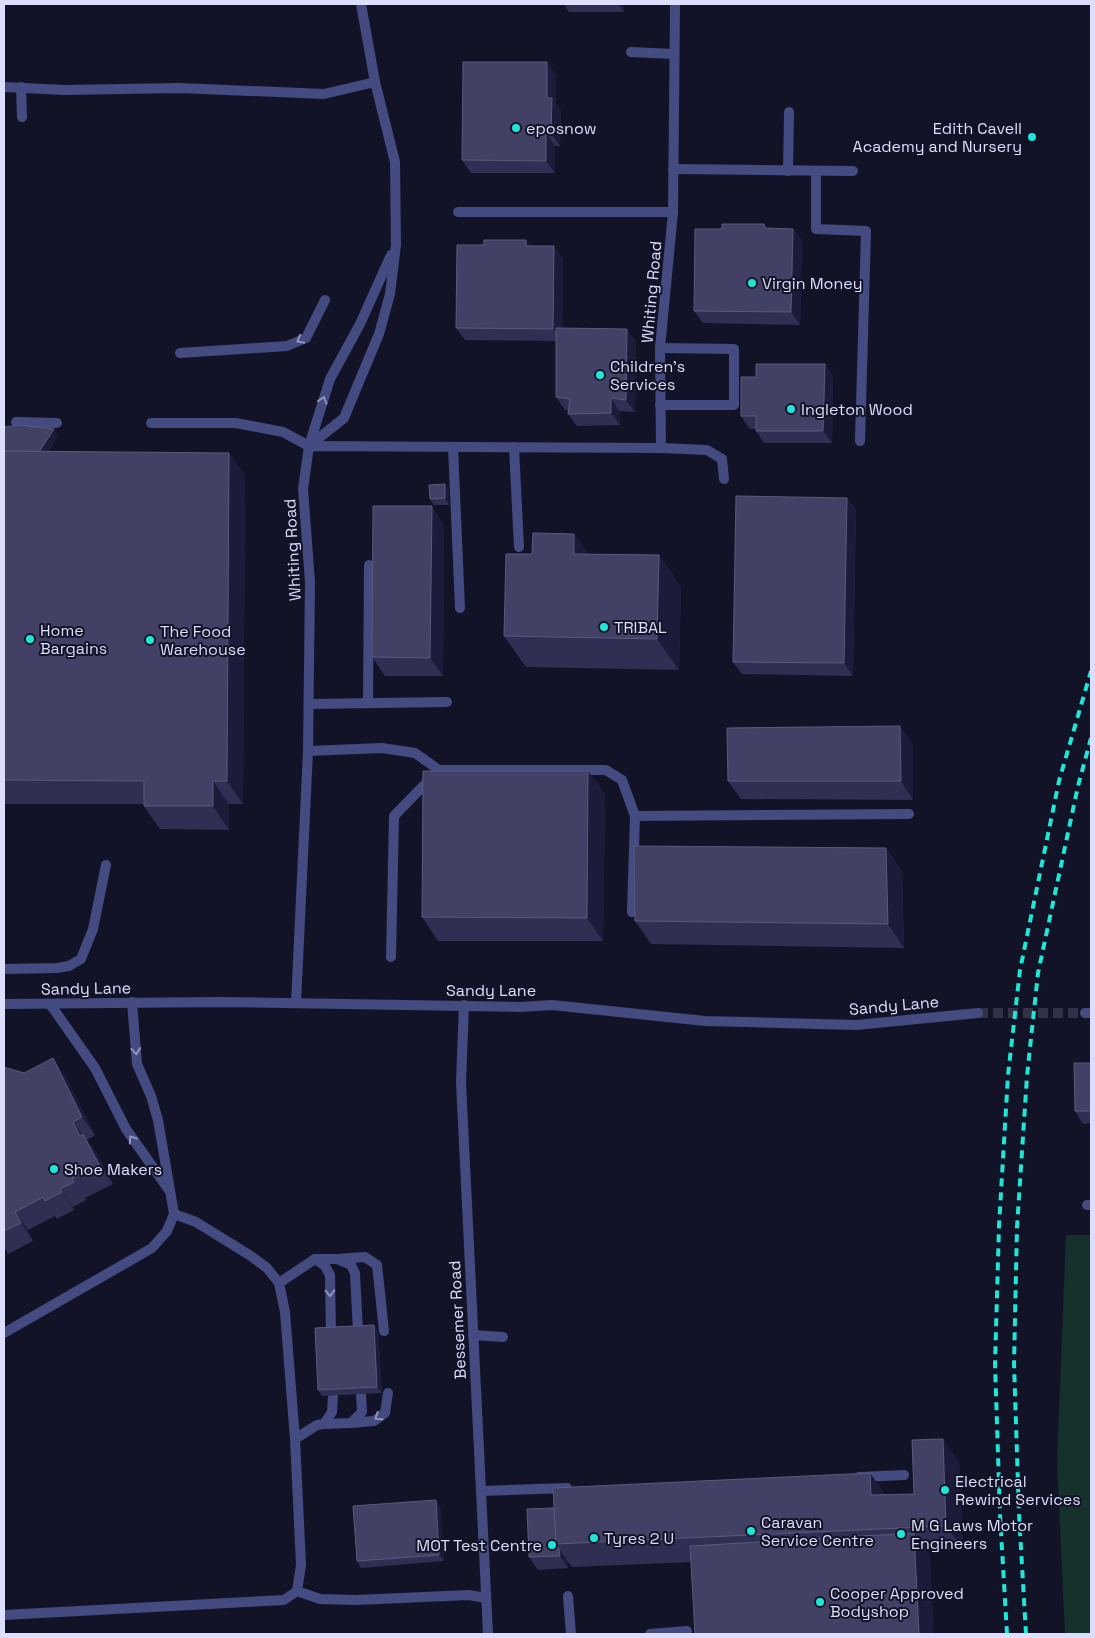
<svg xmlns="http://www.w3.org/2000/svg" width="1095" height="1638" font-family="'Space Grotesk',sans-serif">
	<rect width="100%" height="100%" fill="#131327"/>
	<polygon fill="#16302b" points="1066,1235 1091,1235 1091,1634 1065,1634 1057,1463"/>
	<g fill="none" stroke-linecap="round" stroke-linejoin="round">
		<polyline stroke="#313147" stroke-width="10" stroke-dasharray="10 5" stroke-linecap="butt" points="978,1013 1085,1013"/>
		<g stroke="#434b81" stroke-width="10">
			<polyline points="4,87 64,90 179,88 324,94 375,82"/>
			<polyline points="21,87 22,117"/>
			<polyline points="788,171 789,112"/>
			<polyline points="816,172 816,229 866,231 860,441"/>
			<polyline points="458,212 673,212"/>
			<polyline points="180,353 287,346 306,338 325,300"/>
			<polyline points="660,405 734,405 734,349 660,348"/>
			<polyline points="16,422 57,423"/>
			<polyline points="151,423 236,423 283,432 309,446"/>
			<polyline points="309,446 344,418 379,334 390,294 396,245 395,162 375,82 361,4"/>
			<polyline points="309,446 330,379 360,324 391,255"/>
			<polyline points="453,447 460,608"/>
			<polyline points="514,447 519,547"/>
			<polyline points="722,459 724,479"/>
			<polyline points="368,703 369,565"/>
			<polyline points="309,704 447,702"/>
			<polyline points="308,751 382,748 415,753 439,770 606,770 622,780 635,816 632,912"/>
			<polyline points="635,816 909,814"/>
			<polyline points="391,957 394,816 433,776"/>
			<polyline points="4,969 57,968 69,966 81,959 93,929 106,865"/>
			<polyline points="50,1004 95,1068 126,1129 169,1190"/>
			<polyline points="1087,1205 1091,1205"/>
			<polyline points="315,1259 337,1259 351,1265 355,1273 358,1332"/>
			<polyline points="337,1259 365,1257 377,1265 384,1331"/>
			<polyline points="279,1283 315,1259 325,1266 330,1275 331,1334"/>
			<polyline points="4,1333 152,1248 167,1231 174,1214 158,1120 151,1096 137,1064 132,1002"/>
			<polyline points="473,1335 503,1337"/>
			<polyline points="351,1423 374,1421 385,1413 388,1393"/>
			<polyline points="324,1424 351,1423 362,1412 361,1394"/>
			<polyline points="295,1439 317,1425 324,1424 332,1412 333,1395"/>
			<polyline points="859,1477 904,1475"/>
			<polyline points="481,1491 567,1488"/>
			<polyline points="297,1591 320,1599 356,1600 469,1595 486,1598"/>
			<polyline points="568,1596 571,1634"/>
			<polyline points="4,1615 284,1600 297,1591 301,1565 295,1439 285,1312 279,1283 267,1268 251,1256 196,1222 174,1214"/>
			<polyline points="650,1634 687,1631"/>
		</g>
		<g stroke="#434b81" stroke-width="10">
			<polyline points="631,52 673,54"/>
			<polyline points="673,169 853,171"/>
			<polyline points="661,448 707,450 722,459"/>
			<polyline points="296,1003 308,751 310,582 303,489 309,446 661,448 660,348 673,212 675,5"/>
			<polyline points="4,1004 220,1002 520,1007 552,1005 705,1021 856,1025 978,1013"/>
			<polyline points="464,1005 461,1082 488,1634"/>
			<polyline points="1085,1013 1091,1013"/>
		</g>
		<g stroke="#1de7d8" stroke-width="4" stroke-dasharray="8 6" stroke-linecap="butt">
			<polyline points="1007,1634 1000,1515 995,1364 999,1226 1008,1075 1020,970 1059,781 1091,671"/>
			<polyline points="1026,1634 1019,1514 1014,1364 1017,1227 1027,1076 1038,973 1078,786 1091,738"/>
		</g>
	</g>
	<g fill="#2f2e53">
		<polygon points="564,4 624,4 624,12 569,12"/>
		<polygon points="556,75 556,104 561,110 560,146 555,146 555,173 471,173 462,160"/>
		<polygon points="767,228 793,229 802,241 800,325 703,323 694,311 722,229"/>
		<polygon points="526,240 530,246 563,259 562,328 636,341 635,412 619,411 620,425 577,426 568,414 569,410 565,410 556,397 556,341 465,340 456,328 484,245"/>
		<polygon points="825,364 833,376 832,443 764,443 756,431 756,429 750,429 741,416 756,377"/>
		<polygon points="4,427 58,435 48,452 229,453 245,476 243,804 229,804 229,830 160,829 144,806 144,804 4,804"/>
		<polygon points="445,484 449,490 449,505 434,505 430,499"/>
		<polygon points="847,498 856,510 853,676 742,674 733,662"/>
		<polygon points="444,525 443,676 385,676 372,657"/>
		<polygon points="574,534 588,554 659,555 681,587 679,670 526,667 504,636 532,554"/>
		<polygon points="913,744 913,800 741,799 728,781"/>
		<polygon points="588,771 605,794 603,941 438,941 422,917"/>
		<polygon points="886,848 902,872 904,948 651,944 635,921"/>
		<polygon points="1091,1063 1091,1123 1083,1124 1075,1111"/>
		<polygon points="4,1067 24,1073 66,1077 95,1135 87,1140 96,1152 113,1184 85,1198 86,1200 73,1207 74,1210 57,1219 55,1216 28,1230 33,1241 8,1254 4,1247"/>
		<polygon points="374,1325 378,1331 382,1393 322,1396 318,1390"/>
		<polygon points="959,1462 963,1549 926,1551 930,1556 691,1562 572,1567 568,1562 568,1568 538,1570 529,1557 554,1508 870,1473 885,1495 914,1494"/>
		<polygon points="440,1507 444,1561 361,1568 357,1561"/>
	</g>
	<g fill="#1c1b3a">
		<polygon points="618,4 624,4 624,12"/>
		<polygon points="547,62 556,75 556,104 561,110 560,146 551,133 547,98"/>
		<polygon points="546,133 555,146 555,173 546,161"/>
		<polygon points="793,229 802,241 800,325 791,312"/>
		<polygon points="526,240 534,253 526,246"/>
		<polygon points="554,246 563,259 562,341 553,329"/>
		<polygon points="627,329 636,341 635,412 626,400"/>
		<polygon points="825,364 833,376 832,443 823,431"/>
		<polygon points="611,398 619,411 620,425 611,413"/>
		<polygon points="54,429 58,435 33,475 29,469"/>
		<polygon points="229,453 245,476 243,804 227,781"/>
		<polygon points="445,484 449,490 449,505 445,498"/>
		<polygon points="847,498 856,510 853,676 844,663"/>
		<polygon points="432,506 444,525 443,676 430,658"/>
		<polygon points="574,534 597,565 574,554"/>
		<polygon points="659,555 681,587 679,670 657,639"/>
		<polygon points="900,726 913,744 913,800 901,781"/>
		<polygon points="588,771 605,794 603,941 587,918"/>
		<polygon points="213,781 229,804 229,830 213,806"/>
		<polygon points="886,848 902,872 904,948 888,924"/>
		<polygon points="53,1058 66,1077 95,1135 82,1117"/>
		<polygon points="73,1122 86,1140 80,1136"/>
		<polygon points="83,1134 96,1152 113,1184 100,1166"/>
		<polygon points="60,1189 73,1207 74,1210"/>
		<polygon points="15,1212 28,1230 33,1241 21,1223"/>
		<polygon points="374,1325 378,1331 382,1393 377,1387"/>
		<polygon points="943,1439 959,1462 963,1549 946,1526"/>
		<polygon points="870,1473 886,1496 871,1495"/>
		<polygon points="436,1500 440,1507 444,1561 439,1555"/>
		<polygon points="914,1533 930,1556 934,1634 919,1634"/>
		<polygon points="559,1549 568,1562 568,1568 560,1556"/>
	</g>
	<g fill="#424165" stroke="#5a5a7c">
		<polygon points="463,62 547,62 547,98 552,98 551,133 546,133 546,161 462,160"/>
		<polygon points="722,224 764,224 765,228 793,229 791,312 694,311 695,229 722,229"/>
		<polygon points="484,240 526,240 526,246 554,246 553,329 456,328 457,245 484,245"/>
		<polygon points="556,328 627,329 626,400 611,398 611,413 568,414 570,399 556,397"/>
		<polygon points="756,364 825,364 823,431 756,431 756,416 741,416 741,377 756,377"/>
		<polygon points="20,425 54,429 39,452 4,451 4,427"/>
		<polygon points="4,451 229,453 227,781 213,781 213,806 144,806 144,781 4,780"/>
		<polygon points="445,484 445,498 430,499 429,485"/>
		<polygon points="736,496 847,498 844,663 733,662"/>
		<polygon points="373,506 432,506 430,658 372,657"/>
		<polygon points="533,533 574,534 574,554 659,555 657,639 504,636 506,554 532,554"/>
		<polygon points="900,726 901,781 728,781 727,728"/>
		<polygon points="423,771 588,771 587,918 422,917"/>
		<polygon points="634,846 886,848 888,924 635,921"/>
		<polygon points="53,1058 82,1117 73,1122 80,1136 83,1134 100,1166 72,1179 74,1182 60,1189 62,1192 45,1201 43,1197 15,1212 21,1223 4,1231 4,1067 24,1073"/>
		<polygon points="1074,1063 1091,1063 1091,1111 1075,1111"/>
		<polygon points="374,1325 377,1387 318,1390 315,1328"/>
		<polygon points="943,1439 946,1526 556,1544 553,1488 870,1473 871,1495 914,1494 912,1440"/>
		<polygon points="436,1500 439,1555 357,1561 353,1506"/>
		<polygon points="554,1508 556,1544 559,1549 560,1556 529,1557 527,1509"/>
		<polygon points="914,1533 919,1634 695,1634 690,1546"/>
	</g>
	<defs><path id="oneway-chevron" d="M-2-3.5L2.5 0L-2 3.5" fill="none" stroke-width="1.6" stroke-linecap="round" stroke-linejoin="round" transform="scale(1.25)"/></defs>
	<g stroke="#9094be">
		<use href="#oneway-chevron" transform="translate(300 340) rotate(152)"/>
		<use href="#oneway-chevron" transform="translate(323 400) rotate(-73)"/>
		<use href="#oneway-chevron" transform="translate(136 1051) rotate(85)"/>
		<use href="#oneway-chevron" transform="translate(132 1139) rotate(-125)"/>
		<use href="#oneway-chevron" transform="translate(330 1293) rotate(88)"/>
		<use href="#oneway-chevron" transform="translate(378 1417) rotate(147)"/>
	</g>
	<g fill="#1de7d8" stroke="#131327" stroke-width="2">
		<circle cx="516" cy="128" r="5"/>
		<circle cx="1032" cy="137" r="5"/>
		<circle cx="752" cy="283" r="5"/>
		<circle cx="600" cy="375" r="5"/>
		<circle cx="791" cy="409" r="5"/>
		<circle cx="604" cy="627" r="5"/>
		<circle cx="30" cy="639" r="5"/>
		<circle cx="150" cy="640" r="5"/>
		<circle cx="54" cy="1169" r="5"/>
		<circle cx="945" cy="1490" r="5"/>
		<circle cx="751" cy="1531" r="5"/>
		<circle cx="901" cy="1534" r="5"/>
		<circle cx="594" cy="1538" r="5"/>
		<circle cx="552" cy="1545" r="5"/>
		<circle cx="820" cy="1602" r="5"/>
	</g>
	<g text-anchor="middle" stroke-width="4" stroke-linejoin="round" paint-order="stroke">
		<g font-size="16" fill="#dddefb" stroke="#131327" text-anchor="start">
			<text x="526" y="134">eposnow</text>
			<text x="1022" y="134" text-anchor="end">Edith Cavell<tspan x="1022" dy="18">Academy and Nursery</tspan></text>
			<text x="762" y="289">Virgin Money</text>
			<text x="610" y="372">Children's<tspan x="610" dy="18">Services</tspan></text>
			<text x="801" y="415">Ingleton Wood</text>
			<text x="614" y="633">TRIBAL</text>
			<text x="40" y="636">Home<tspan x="40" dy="18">Bargains</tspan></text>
			<text x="160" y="637">The Food<tspan x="160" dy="18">Warehouse</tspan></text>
			<text x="64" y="1175">Shoe Makers</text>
			<text x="955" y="1487">Electrical<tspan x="955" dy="18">Rewind Services</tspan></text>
			<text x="761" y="1528">Caravan<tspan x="761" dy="18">Service Centre</tspan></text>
			<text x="911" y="1531">M G Laws Motor<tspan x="911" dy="18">Engineers</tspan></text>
			<text x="604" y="1544">Tyres 2 U</text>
			<text x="542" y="1551" text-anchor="end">MOT Test Centre</text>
			<text x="830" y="1599">Cooper Approved<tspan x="830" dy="18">Bodyshop</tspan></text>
		</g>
		<g font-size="16" fill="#dddefb" stroke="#131327">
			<text transform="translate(651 292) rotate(-85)" y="6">Whiting Road</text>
			<text transform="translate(292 550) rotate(-93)" y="6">Whiting Road</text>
			<text transform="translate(86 988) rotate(-1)" y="6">Sandy Lane</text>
			<text x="491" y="996">Sandy Lane</text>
			<text transform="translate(894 1005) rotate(-5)" y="6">Sandy Lane</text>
			<text transform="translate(457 1320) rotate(-93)" y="6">Bessemer Road</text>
		</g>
	</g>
	<rect width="1095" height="1638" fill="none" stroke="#dddefb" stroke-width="10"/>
</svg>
